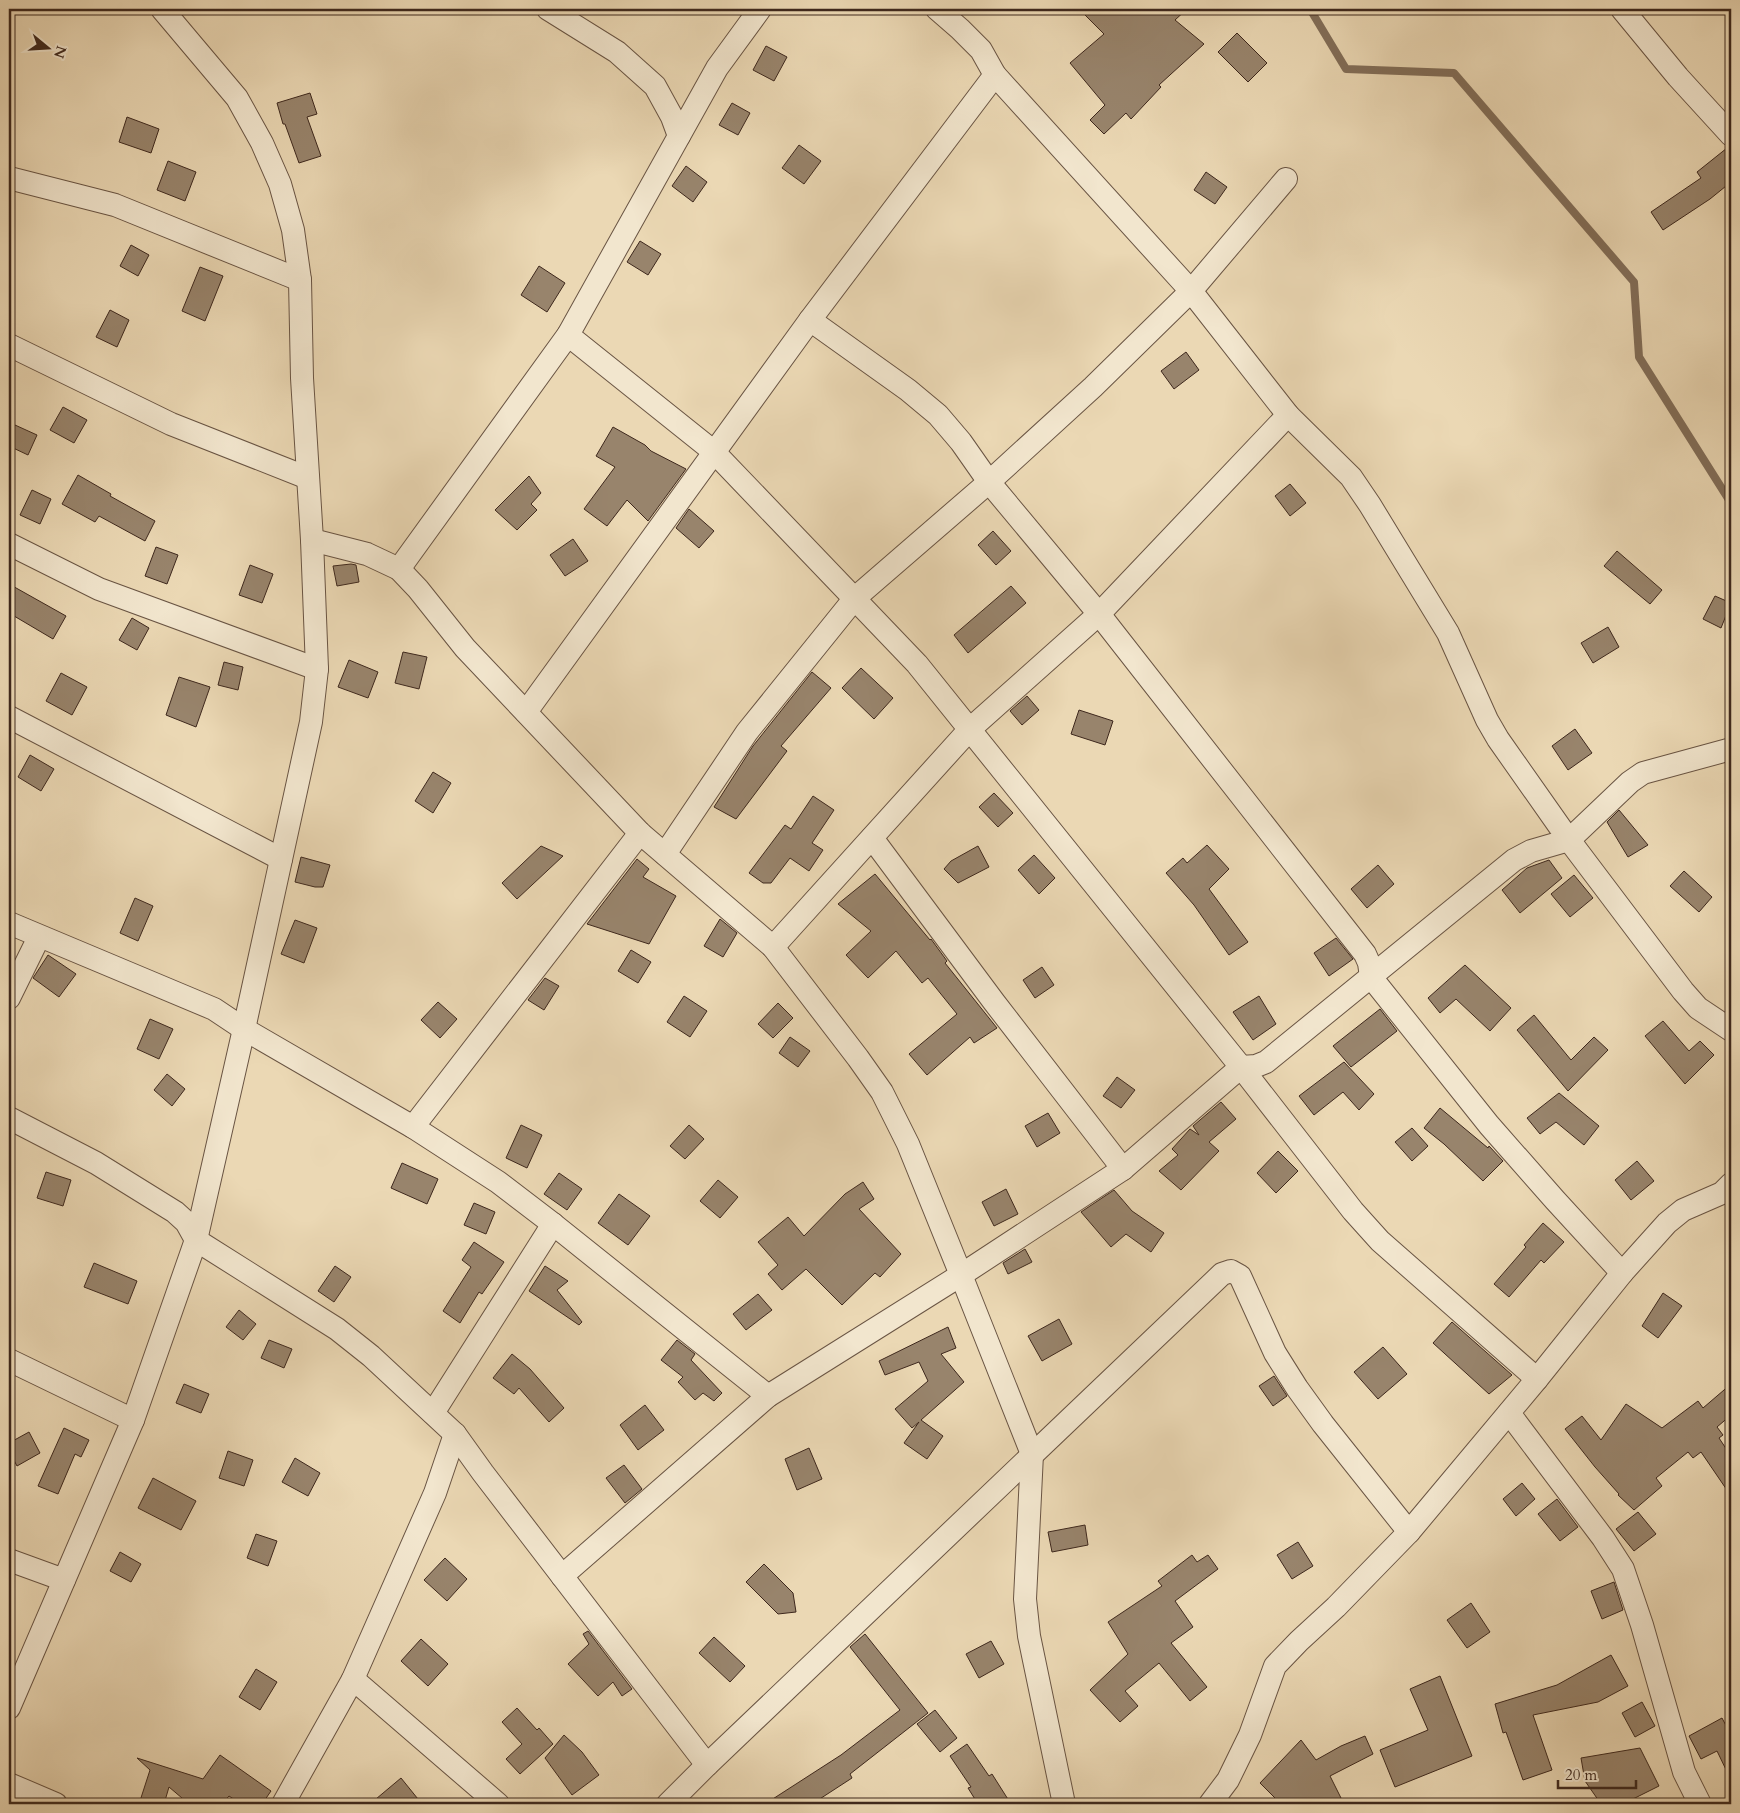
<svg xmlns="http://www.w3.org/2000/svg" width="1740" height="1813" font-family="Cardo,serif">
	<rect width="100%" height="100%" fill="#ebd8b4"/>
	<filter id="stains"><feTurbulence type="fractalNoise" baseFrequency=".004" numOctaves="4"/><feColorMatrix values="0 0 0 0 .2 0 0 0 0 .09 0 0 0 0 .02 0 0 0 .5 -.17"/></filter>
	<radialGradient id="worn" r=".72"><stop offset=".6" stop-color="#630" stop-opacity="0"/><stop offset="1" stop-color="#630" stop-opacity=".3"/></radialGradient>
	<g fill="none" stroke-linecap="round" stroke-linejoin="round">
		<polyline stroke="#826e59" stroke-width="8" points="1310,9 1346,69 1454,73 1634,282 1639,357 1731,503"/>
	</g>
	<g fill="#98846c" stroke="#3e281d">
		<polygon points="1079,9 1187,9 1175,20 1204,44 1159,85 1161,87 1131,119 1126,113 1104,134 1090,120 1105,105 1070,63 1104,34"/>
		<polygon points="1237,33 1267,63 1248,82 1218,52"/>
		<polygon points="766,46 787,57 774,81 753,70"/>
		<polygon points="310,93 317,114 307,117 321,156 299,163 285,124 283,124 277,103"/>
		<polygon points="732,103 750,113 738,135 719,125"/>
		<polygon points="127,117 159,129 151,153 119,142"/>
		<polygon points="799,145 821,161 804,184 782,168"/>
		<polygon points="1727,148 1731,148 1731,182 1710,199 1663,230 1651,212 1701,178 1697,172"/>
		<polygon points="168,161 196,172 185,201 157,190"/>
		<polygon points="686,166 707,182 693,202 672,186"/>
		<polygon points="1206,172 1227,187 1215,204 1194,190"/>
		<polygon points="640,241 661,254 648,275 627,262"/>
		<polygon points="131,245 149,255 138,276 120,266"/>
		<polygon points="539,266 565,283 547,312 521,295"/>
		<polygon points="200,267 223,276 205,321 182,311"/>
		<polygon points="110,310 129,320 117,347 96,337"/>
		<polygon points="1186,352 1199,370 1174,389 1161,371"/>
		<polygon points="63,407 87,420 74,443 50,430"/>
		<polygon points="15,425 37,435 28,455 9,446 9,437"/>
		<polygon points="613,427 645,445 651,451 686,469 648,521 627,500 607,526 584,509 615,467 596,456"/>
		<polygon points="78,475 111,494 110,496 155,521 145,541 99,516 95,522 62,504"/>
		<polygon points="529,476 541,493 531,504 537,510 517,530 495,510"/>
		<polygon points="1290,484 1306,503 1290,516 1275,496"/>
		<polygon points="32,490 51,499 40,524 20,515"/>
		<polygon points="689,509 714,531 699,548 676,528"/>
		<polygon points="993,531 1011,551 996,565 978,545"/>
		<polygon points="573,539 588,561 565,576 550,555"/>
		<polygon points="156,547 178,555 167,584 145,576"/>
		<polygon points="1617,551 1662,590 1650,604 1604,566"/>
		<polygon points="351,564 356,565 359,582 337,586 333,566"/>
		<polygon points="250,565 273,574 262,603 239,595"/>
		<polygon points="9,584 66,616 53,639 9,613"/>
		<polygon points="1011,586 1026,603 968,653 954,635"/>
		<polygon points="1715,596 1731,603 1721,628 1703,619"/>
		<polygon points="132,618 149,628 137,650 119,640"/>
		<polygon points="1608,627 1619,647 1593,663 1581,643"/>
		<polygon points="403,652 427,657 419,689 395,683"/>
		<polygon points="349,660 378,672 368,698 338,687"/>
		<polygon points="224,662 243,667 238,690 218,685"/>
		<polygon points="861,668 893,698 874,719 842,688"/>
		<polygon points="812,672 831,688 781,746 787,751 736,819 714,807 753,746"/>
		<polygon points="61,673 87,687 72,715 46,701"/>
		<polygon points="179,677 210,687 196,727 166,715"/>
		<polygon points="1027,696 1039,710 1022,725 1010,711"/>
		<polygon points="1079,710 1113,721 1105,745 1071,734"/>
		<polygon points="1575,729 1592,753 1568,770 1552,746"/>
		<polygon points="30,755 54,769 41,791 18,777"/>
		<polygon points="433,772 451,783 433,813 415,801"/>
		<polygon points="994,793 1013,813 998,827 979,807"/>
		<polygon points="813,796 834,810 812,843 823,850 809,871 790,858 771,883 763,883 749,873 785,825 791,829"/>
		<polygon points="1619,810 1648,845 1628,857 1607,822"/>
		<polygon points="1207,845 1229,869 1209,889 1248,942 1229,955 1194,905 1166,873 1183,858 1187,863"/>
		<polygon points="541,846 563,856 517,899 502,883"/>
		<polygon points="978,846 989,867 958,883 944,869 951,861"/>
		<polygon points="1034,855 1055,878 1039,894 1018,870"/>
		<polygon points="301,857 330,865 323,887 315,887 295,882"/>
		<polygon points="637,859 649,869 643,877 676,896 649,944 587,924"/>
		<polygon points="1549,860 1562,878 1520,913 1502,890 1527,868"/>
		<polygon points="1378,865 1394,884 1367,908 1351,889"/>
		<polygon points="1684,871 1712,897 1699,912 1670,886"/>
		<polygon points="875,874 930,940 931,939 947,961 945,963 997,1028 974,1043 970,1037 927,1075 909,1054 957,1014 928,978 922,983 896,951 868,978 846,955 871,931 838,904"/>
		<polygon points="1574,875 1593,898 1570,917 1551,894"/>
		<polygon points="135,898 153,906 138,941 120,933"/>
		<polygon points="720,919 737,933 723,957 704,946"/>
		<polygon points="295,920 317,928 304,963 281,954"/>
		<polygon points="1336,938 1353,959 1329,976 1314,953"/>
		<polygon points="631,950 651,962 638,983 618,971"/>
		<polygon points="48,955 76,974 59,997 33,978"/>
		<polygon points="1465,965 1511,1008 1490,1031 1456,999 1440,1013 1428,998"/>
		<polygon points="1042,967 1054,985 1035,998 1023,980"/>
		<polygon points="545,978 559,986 544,1010 528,1000"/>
		<polygon points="684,996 707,1011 690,1037 667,1022"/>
		<polygon points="1259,996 1276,1024 1253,1040 1233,1012"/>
		<polygon points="438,1002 457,1019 440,1038 421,1020"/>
		<polygon points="778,1003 793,1018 773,1038 758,1024"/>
		<polygon points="1380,1009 1397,1031 1351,1067 1333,1046"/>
		<polygon points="1534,1015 1571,1060 1594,1037 1608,1050 1568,1091 1517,1030"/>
		<polygon points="150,1019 173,1029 159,1059 137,1049"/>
		<polygon points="1663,1021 1689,1051 1700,1041 1714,1055 1685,1084 1645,1036"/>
		<polygon points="790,1037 810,1051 798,1067 779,1053"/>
		<polygon points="1344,1062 1374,1094 1359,1110 1343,1092 1314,1115 1299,1096"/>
		<polygon points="167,1074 185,1089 172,1106 154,1090"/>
		<polygon points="1117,1077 1135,1090 1121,1108 1103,1096"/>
		<polygon points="1559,1093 1599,1126 1584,1145 1556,1122 1540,1134 1527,1118"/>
		<polygon points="1221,1102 1236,1119 1209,1142 1219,1151 1181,1190 1159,1171 1178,1155 1172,1149 1190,1129 1199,1135 1193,1126"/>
		<polygon points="1440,1108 1488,1148 1489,1146 1503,1161 1483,1181 1444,1144 1424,1128"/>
		<polygon points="1048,1113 1060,1133 1037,1147 1025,1126"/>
		<polygon points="521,1125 542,1135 527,1168 506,1158"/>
		<polygon points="689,1125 704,1139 685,1159 670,1146"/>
		<polygon points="1412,1128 1428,1146 1412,1161 1395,1142"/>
		<polygon points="1278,1151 1298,1171 1276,1193 1257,1173"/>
		<polygon points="1637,1161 1654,1181 1631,1200 1615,1180"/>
		<polygon points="402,1163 438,1179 427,1204 391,1188"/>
		<polygon points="46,1172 71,1180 63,1206 37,1198"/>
		<polygon points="559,1173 582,1189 567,1210 544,1194"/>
		<polygon points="718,1180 738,1197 720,1218 700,1201"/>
		<polygon points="863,1182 874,1199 859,1209 901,1254 880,1277 875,1273 842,1305 806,1269 782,1290 768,1274 778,1265 758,1242 788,1217 804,1236 845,1194"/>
		<polygon points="1006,1189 1018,1214 994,1226 982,1202"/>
		<polygon points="1114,1190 1132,1211 1164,1233 1151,1252 1126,1234 1111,1247 1081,1212"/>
		<polygon points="619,1194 650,1216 628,1245 598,1223"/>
		<polygon points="474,1203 495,1212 486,1234 464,1225"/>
		<polygon points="1543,1223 1564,1242 1544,1263 1541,1260 1509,1297 1494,1284 1526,1247 1524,1245"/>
		<polygon points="474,1242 504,1262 482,1294 479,1292 460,1323 443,1311 471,1267 462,1260"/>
		<polygon points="1025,1249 1032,1262 1008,1274 1003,1263"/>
		<polygon points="94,1263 137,1281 128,1304 84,1287"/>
		<polygon points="335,1266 351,1277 334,1302 318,1291"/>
		<polygon points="545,1266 568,1281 557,1290 582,1322 579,1325 529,1291"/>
		<polygon points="1663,1293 1682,1306 1658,1338 1642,1326"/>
		<polygon points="758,1294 772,1310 746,1330 733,1314"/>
		<polygon points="239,1310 256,1324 243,1340 226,1327"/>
		<polygon points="1059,1319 1072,1344 1042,1361 1028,1336"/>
		<polygon points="1452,1322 1512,1375 1489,1394 1433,1343"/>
		<polygon points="948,1327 956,1348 941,1354 964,1382 921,1420 943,1436 927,1459 904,1443 919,1422 912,1428 895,1409 928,1381 919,1362 885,1375 879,1361"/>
		<polygon points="269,1340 292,1349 284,1368 261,1358"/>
		<polygon points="677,1340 695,1354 691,1360 722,1393 714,1401 703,1393 695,1400 678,1382 683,1377 661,1360"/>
		<polygon points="1383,1347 1407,1374 1378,1399 1354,1372"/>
		<polygon points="512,1354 530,1369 564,1408 549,1422 519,1388 514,1394 493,1378"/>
		<polygon points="1274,1376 1287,1396 1273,1406 1259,1386"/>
		<polygon points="184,1384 209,1394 201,1413 176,1403"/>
		<polygon points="1731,1384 1731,1415 1717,1427 1723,1435 1719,1438 1731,1456 1731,1496 1701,1452 1693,1458 1688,1452 1656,1478 1662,1486 1634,1510 1618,1495 1619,1494 1595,1467 1565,1429 1582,1416 1601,1440 1626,1404 1662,1428 1698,1401 1703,1408"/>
		<polygon points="645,1405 664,1430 638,1450 620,1425"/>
		<polygon points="64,1428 89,1440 81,1457 75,1454 58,1494 38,1486"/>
		<polygon points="29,1432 40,1453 17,1466 9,1451 9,1443"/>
		<polygon points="809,1448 822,1479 797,1490 785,1459"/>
		<polygon points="228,1451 253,1460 244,1486 219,1478"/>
		<polygon points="295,1458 320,1473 308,1496 282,1482"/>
		<polygon points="624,1465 642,1489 625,1503 606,1478"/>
		<polygon points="153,1478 196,1501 181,1530 138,1508"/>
		<polygon points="1522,1483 1535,1499 1516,1516 1503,1499"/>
		<polygon points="1557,1499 1578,1527 1560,1541 1538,1514"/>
		<polygon points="1638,1512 1656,1534 1634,1551 1616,1529"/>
		<polygon points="1085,1525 1088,1545 1052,1552 1048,1532"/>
		<polygon points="256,1534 277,1541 268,1566 247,1558"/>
		<polygon points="1298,1542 1313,1566 1292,1579 1277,1555"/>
		<polygon points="120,1552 141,1564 131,1582 110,1571"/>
		<polygon points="1192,1555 1197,1562 1208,1555 1218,1569 1175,1601 1193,1627 1171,1643 1207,1687 1190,1701 1159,1663 1125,1691 1138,1706 1120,1722 1090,1690 1128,1654 1108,1622 1162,1586 1158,1581"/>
		<polygon points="445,1558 467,1579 447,1601 424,1580"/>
		<polygon points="764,1564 793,1593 796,1612 778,1614 746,1582"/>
		<polygon points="1614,1582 1623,1610 1602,1619 1591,1591"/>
		<polygon points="1471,1603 1490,1632 1467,1648 1447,1620"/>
		<polygon points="588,1631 632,1689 622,1696 613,1682 598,1696 568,1664 589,1644 583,1634"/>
		<polygon points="865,1634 928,1713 850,1774 852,1778 812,1804 765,1804 841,1755 900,1710 850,1647"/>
		<polygon points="714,1637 745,1666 730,1682 699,1653"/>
		<polygon points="421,1639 448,1664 428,1686 401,1661"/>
		<polygon points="991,1641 1004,1664 979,1678 966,1654"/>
		<polygon points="1611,1655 1628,1686 1598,1702 1533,1715 1552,1770 1523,1780 1506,1732 1503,1733 1495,1704 1557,1685"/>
		<polygon points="256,1669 277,1682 260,1710 239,1697"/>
		<polygon points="1440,1676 1472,1756 1395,1787 1380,1750 1428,1730 1410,1689"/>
		<polygon points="1642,1702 1655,1726 1635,1737 1622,1713"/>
		<polygon points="517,1708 537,1730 539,1728 553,1744 520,1774 506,1759 522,1744 502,1722"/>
		<polygon points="935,1710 957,1738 940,1752 917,1724"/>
		<polygon points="1722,1718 1731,1735 1731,1780 1717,1751 1701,1759 1689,1736"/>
		<polygon points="564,1735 582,1752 599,1775 572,1795 545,1758"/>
		<polygon points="1365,1736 1373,1754 1330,1776 1344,1804 1281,1804 1260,1783 1301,1740 1316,1760 1341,1746"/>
		<polygon points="967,1744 989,1776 992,1774 1011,1804 978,1804 968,1788 971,1787 950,1756"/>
		<polygon points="1640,1748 1659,1786 1623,1804 1601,1804 1585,1781 1581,1758"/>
		<polygon points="220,1755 271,1791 262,1804 241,1804 229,1796 222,1804 189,1804 169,1787 164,1804 139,1804 150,1770 137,1758 203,1779"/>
		<polygon points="401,1778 422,1804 370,1804"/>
	</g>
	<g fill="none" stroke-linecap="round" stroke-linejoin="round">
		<g stroke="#695443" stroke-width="24">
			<g id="minor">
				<polyline points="548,9 617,52 655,86 672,117 679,136"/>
				<polyline points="937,9 960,29 981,50 995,75 1191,291 1288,415 1351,477 1370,505 1448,633 1487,720 1498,739 1569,840 1683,991 1698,1008 1731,1030"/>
				<polyline points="1622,9 1678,77 1731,135"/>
				<polyline points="9,178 115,205 300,280"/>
				<polyline points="810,320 908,390 938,415 961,442 989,482 1099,614 1365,954 1369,963 1371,977 1489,1125 1555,1200 1622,1273"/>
				<polyline points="568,335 713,451 917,664 1241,1067 1353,1211 1380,1241 1537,1379"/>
				<polyline points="9,345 171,424 308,478"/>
				<polyline points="312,540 367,554 399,569 418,589 465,648 640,833 773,947 858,1058 882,1092 908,1144 961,1275 1032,1454 1025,1599 1029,1636 1064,1804"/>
				<polyline points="9,544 99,589 317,669"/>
				<polyline points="399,569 568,335 717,68 760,9"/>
				<polyline points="526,712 810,320 995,75"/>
				<polyline points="9,717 281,859"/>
				<polyline points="872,838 994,1002 1123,1169"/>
				<polyline points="665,854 747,732 855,598 989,482 1093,387 1191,291 1286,179"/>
				<polyline points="9,923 214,1009 244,1029 413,1127 498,1182 553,1224 768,1396"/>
				<polyline points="773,947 970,729 1099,614 1288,415"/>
				<polyline points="9,998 39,937"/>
				<polyline points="9,1118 96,1163 175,1212 186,1222 196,1240 337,1329 371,1356 455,1434 483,1473 707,1765"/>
				<polyline points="413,1127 640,833"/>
				<polyline points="9,1360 133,1420"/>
				<polyline points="433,1413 553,1224"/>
				<polyline points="1509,1413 1603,1538 1623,1569 1642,1625 1684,1772 1700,1804"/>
				<polyline points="9,1560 64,1580"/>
				<polyline points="562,1576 768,1396 961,1275 1123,1169 1241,1067 1256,1066 1266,1062 1514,860 1531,851 1569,840 1630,782 1643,773 1731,749"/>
				<polyline points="353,1679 498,1804"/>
				<polyline points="9,1708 133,1420 196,1240 244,1029 311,722 317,669 312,540 302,378 300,280 293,230 280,184 262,143 237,98 162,9"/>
				<polyline points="9,1784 56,1804"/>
				<polyline points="283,1804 353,1679 435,1493 455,1434"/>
				<polyline points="668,1804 707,1765 1222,1274 1231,1271 1240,1276 1275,1353 1297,1388 1323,1424 1409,1532"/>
				<polyline points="1210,1804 1228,1780 1250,1735 1275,1666 1299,1641 1336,1607 1409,1532 1537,1379 1622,1273 1667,1223 1683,1210 1722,1193 1731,1184"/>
			</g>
		</g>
		<use href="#minor" stroke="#f2e6ce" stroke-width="22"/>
	</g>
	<rect width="1740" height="1813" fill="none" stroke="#ebd8b4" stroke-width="30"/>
	<rect x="10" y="10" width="1720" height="1793" fill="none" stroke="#3e281d" stroke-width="2.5"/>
	<rect x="15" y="15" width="1710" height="1783" fill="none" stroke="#3e281d"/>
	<g transform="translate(48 48) rotate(108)" stroke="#f2e6ce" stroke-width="4" paint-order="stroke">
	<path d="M0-4L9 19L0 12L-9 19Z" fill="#3e281d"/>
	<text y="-8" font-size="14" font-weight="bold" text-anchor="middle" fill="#3e281d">N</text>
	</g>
	<path d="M1558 1780v8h78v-8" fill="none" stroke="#3e281d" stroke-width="2.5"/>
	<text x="1565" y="1780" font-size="15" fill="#3e281d" stroke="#f2e6ce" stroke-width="4" paint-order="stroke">20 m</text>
	<rect width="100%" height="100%" filter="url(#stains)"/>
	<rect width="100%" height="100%" fill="url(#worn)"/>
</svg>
